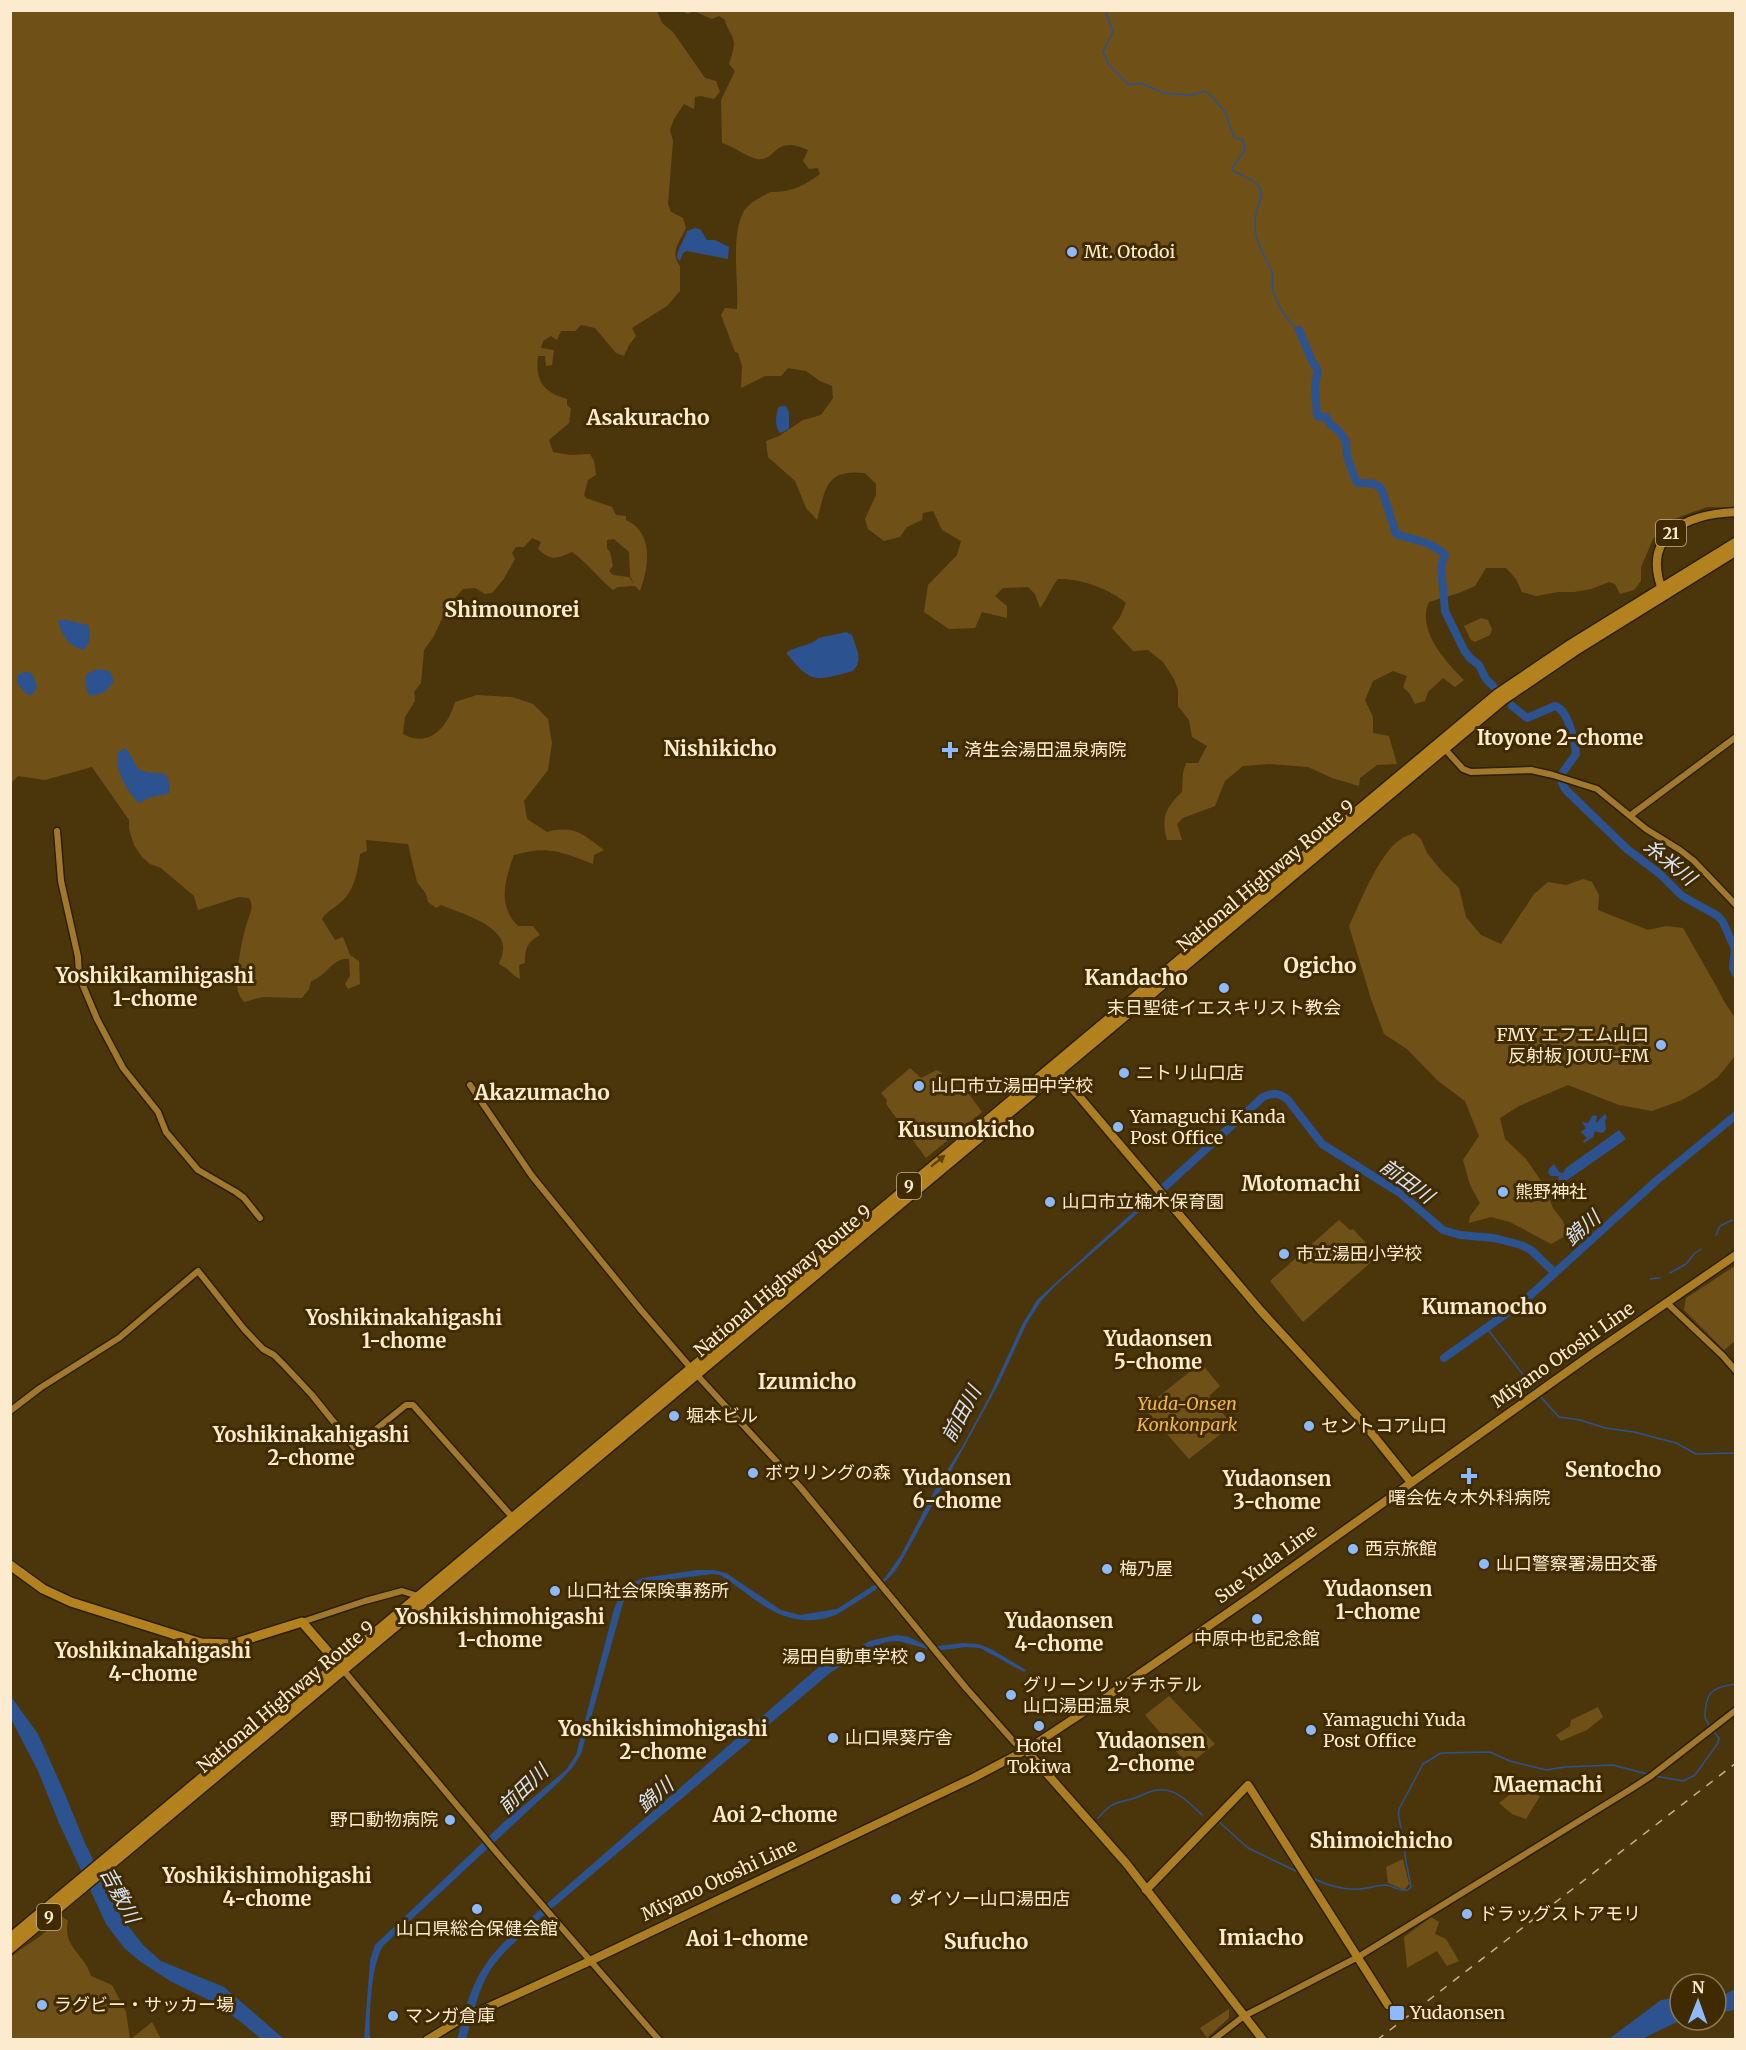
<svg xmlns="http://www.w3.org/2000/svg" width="1746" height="2050" font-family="Merriweather,'Noto Sans JP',serif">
	<rect width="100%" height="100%" fill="#4b360c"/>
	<g fill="#6f5117" fill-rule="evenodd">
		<path d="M11,11H657L662,23L673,32L705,78L716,81L720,92L714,99L701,96L695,97L694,109L684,104L674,119L670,130L673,141L668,204L671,212L683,218L686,228C680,242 669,252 680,266V291L667,306L632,328L636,336L629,345L624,356L616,353L595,328L581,325L575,331H561L557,340L551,336L543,341L541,348L554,350L552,365L546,366L545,356H538C535,381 543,392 567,399V405L571,409L569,423L549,440L553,452L570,455L590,454L594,461L596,475L588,480L584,495L586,498L612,507L616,515L626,516V520C654,533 649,566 640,591L635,586L618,587L613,590C598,578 588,563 572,552C557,558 552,562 538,549L541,542L532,538L524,547H516L512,553L515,559L503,580L492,593L485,594L475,588L463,589L449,605V612L444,614L434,636L424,650L421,683L414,692L415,701L405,717L403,734C430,749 448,726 455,702L477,695L512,697L533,704L548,719L552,743L548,770L524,801L527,819L547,832C575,825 582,834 604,850L594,855L593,864C563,852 547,845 514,855C505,879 497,906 518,926H533L540,935C527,942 525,949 525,963L519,965L520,979C512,975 508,968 499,964C500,960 503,955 503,950C506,925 459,913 441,905L436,908L428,902L426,894L417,882L408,844L366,840L367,851L360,854C358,871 354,892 340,903C334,908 326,912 322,919L335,940L343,937L350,955L359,961L360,984L348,989L345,984L350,976L349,959C333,957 325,978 311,981L309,989L302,998L263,997L244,1002C242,999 240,997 239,994C233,982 243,933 248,920C251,910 254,907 249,898L239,897L198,910L194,896L161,868L150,864L142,857L134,845L129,829V820L92,767L45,780L18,776L11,783ZM614,539L629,552L630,576L634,584L629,577L613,575L609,571L613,566L610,552L607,548V540Z"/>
		<path d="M682,11H1735V508L1707,507L1671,520L1653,539L1641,567V581L1634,590L1620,594L1615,584L1609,582L1591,589L1574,592H1558L1536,596L1522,592L1516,579L1506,568H1486L1475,586L1459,593L1429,602C1416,629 1445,661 1464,680L1455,687L1443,678L1428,692L1425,701L1415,704L1410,694L1403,687L1407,676L1393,671L1373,681L1365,700L1373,717V733L1389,736L1397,764L1377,765L1360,778L1359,786L1332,778L1308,767L1269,764L1243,766L1225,781L1215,806L1183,818L1177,824L1182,840H1167C1161,817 1165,809 1182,792L1183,773L1186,763H1198L1207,746L1192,737L1189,720L1178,706V690L1174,679L1163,662L1148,650L1133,651L1112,628L1120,617L1126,603C1110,589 1080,578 1058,579C1051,588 1047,599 1040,608L1035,594L1028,587L1003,588L995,596L1007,606V618L982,612L975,628L949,629L924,612L928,585L957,555L961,541L942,530L933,511L923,513L922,520L907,527L900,537L884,541L868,529L865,519L876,495V484L865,473C825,469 826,488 817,520L806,508L795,481L768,457L766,441L779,436L803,420L821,415L833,398L832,386L820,381L806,371L788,368L781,376H765L741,388L742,366L738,353L735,352L721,315L725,308L737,309C739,282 730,235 744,211C749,203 761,197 770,192C790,193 804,186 820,174L818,168L809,169L803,161L808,150C772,134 778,162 757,159C746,157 734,146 722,143L721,100L735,71L729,64C732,54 737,44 731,34C728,28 726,26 725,20L719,16L712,19L694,11L688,14Z"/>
		<polygon points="1481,618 1488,620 1492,629 1490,635 1475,642 1471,640 1464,626"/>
		<path d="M1414,833L1421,839L1427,853L1440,869L1459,888L1466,917L1481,935L1501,944L1534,894L1548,882L1566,885L1583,879L1592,882L1599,895L1598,910L1648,930L1666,926L1683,928L1715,984L1725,1003L1735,1018V1056L1718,1077L1701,1089L1682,1100L1652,1111L1619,1105L1568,1085L1519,1106L1500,1118L1505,1139L1526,1159L1544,1185L1553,1208L1563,1221L1567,1235L1551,1244L1510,1222L1491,1217L1469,1223L1470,1216L1480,1203L1470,1185L1463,1160L1479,1136L1465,1101L1438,1081L1407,1049L1384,1034L1371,999L1349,926C1360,903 1379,853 1401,839C1405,836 1410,835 1414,833Z"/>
		<polygon points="910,1068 921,1078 937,1070 941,1072 946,1081 956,1088 963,1086 982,1112 926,1158 886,1104 887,1100 881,1093"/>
		<polygon points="1339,1220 1350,1230 1353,1229 1378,1256 1303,1322 1270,1281"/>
		<polygon points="1735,1266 1735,1341 1724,1350 1684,1310 1686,1298"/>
		<polygon points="1201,1363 1220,1386 1209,1396 1232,1425 1189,1459 1144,1408"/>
		<polygon points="1169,1696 1215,1744 1188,1765 1145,1715"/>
		<polygon points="1598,1707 1603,1717 1587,1730 1561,1741 1556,1735 1570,1726 1571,1720"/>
		<polygon points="1514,1787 1540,1796 1526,1819 1512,1814 1499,1803 1513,1792"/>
		<polygon points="1403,1859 1409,1884 1404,1890 1388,1883 1386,1867"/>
		<path d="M60,1915L68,1921C62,1947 85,1954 91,1976L112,1985L126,2012L130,2039H11V1957C30,1941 46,1937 60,1915Z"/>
		<polygon points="1431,1917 1439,1922 1435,1934 1446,1939 1459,1961 1447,1966 1437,1951 1407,1968 1404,1937"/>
		<polygon points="1229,2009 1229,2018 1207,2038 1200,2028"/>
		<polygon points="152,2022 161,2039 131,2039"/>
	</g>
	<g fill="#2c528f">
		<path d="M695,228L700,229L707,240H715L729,247L728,259L687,251L683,253L680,261L677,258C678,246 684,242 687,231Z"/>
		<path d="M781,406H786L789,413V429L780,433C774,426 776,416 778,408Z"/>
		<path d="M58,620H66L88,625C92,633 90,644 84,650C69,647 61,635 58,620Z"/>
		<path d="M846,632L852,635C856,649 864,659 853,671C817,680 813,686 787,654V652C797,646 810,646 819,638Z"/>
		<path d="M96,669L110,671L114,682L103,693L90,696C86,692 85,681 86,675Z"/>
		<path d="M24,672H29L33,675L37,686C35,692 33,695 27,695L17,683L18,675Z"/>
		<path d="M124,748C132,752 132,763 139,769C145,774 158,772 165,774L168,778L170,793L148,798L140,803L137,802C127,789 114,770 118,753Z"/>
		<polygon points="1605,1114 1607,1117 1605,1121 1606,1129 1604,1132 1601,1133 1595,1131 1593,1137 1584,1143 1583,1141 1587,1138 1581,1132 1586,1128 1582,1122 1588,1123 1593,1115 1597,1116 1596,1123"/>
		<polygon points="1619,1130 1626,1139 1566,1181 1558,1180 1559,1176 1551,1176 1548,1173 1549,1169 1554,1164 1559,1172 1563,1173 1566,1168"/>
		<path d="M1153,1194L1156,1197L1056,1285L1041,1301L1027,1323L999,1383L901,1562C890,1580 875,1591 857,1602C849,1606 841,1613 833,1616C783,1632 758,1599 720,1575L712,1574L641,1583L627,1596L623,1603L581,1754L572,1768L559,1782L383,1946C371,1965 369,2016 370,2039L364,2040L370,1960L375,1945L504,1822L566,1770L576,1755L614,1609L620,1595L634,1582L643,1578L697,1570H714L726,1573L781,1610L800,1615L837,1609L885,1578L901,1555L937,1486L962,1447L989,1397L1022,1325L1037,1300Z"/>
		<path d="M896,1635L909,1637L923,1644L938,1646L963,1643L978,1644L991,1649L1026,1670L1024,1672L980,1648L966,1647L935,1651L898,1641L886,1642L866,1650L830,1673L536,1922C521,1937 503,1951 491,1969C478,1989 473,2016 466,2039L457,2040C464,2014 470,1986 486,1964C493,1953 503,1944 511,1935L821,1665L870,1641Z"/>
		<polygon points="10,1695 38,1734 65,1794 85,1843 121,1917 144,1946 161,1961 224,1987 284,2039 261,2039 241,2022 211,2001 170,1981 141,1962 125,1949 106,1924 59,1823 38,1771 11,1719"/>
		<polygon points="1735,1989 1735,2010 1716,2013 1716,1999"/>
		<polygon points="1680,1997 1681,2020 1642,2039 1609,2039 1661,2000"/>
	</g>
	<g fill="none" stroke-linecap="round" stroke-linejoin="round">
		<g stroke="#2c528f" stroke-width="1.5">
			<path d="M1105,10L1113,32L1103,52L1109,65L1129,85L1141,83L1163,93L1192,95L1204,91L1210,95L1225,112L1234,137L1243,140L1245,150L1232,168L1234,172C1241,175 1254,179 1258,185C1266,196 1255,210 1255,221C1254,239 1263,254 1271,269C1274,276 1271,285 1273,292C1278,305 1288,323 1299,330"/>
			<polyline points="1716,1235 1720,1226 1732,1220"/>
			<polyline points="1670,1273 1686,1264 1695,1253 1701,1249"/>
			<polyline points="1650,1279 1660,1278"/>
			<polyline points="1481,1331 1489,1331 1535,1390"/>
			<polyline points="1540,1396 1559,1417 1580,1420 1605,1428 1634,1432 1676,1443 1696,1454 1736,1453"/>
			<path d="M1711,1728L1705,1718C1705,1693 1711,1687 1736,1684"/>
			<polyline points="1655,1776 1683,1781 1695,1775 1718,1743 1719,1738 1714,1732"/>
			<path d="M1098,1818C1113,1801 1114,1804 1135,1798C1141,1796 1147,1792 1153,1791C1173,1785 1189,1802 1202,1815"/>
			<polyline points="1217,1820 1248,1848 1300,1873"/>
			<path d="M1313,1878C1325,1885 1344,1890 1358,1889C1368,1889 1376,1885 1386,1885C1394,1886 1400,1892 1408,1890L1411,1887C1407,1869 1404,1851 1402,1833C1401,1824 1397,1817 1399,1809L1423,1764L1441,1753L1490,1752L1510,1761L1546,1770L1565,1767L1613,1765L1647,1774"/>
		</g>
		<g stroke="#2c528f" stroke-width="8">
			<path d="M1299,330L1312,361L1318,370L1315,385L1317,416L1326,417L1331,425L1339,431L1346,441L1347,456L1355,479L1358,483C1368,483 1377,482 1382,490L1396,534C1413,540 1431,541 1445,555L1441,566L1445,611L1464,650L1470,658L1479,665L1486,679L1494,687"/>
			<path d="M1512,706L1527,718L1555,706C1568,709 1575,742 1576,754L1563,772"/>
			<polyline points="1562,783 1566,790 1627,849 1660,874 1682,896 1718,916 1723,922 1735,949 1733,968 1736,974"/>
			<path d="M1148,1202L1263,1097C1273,1092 1280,1093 1288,1100L1322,1144L1400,1193L1443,1230L1460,1235L1494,1238L1521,1245L1531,1250L1555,1273"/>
			<polyline points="1444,1358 1524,1301 1656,1181 1736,1115"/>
		</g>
		<g stroke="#2c1f07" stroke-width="9">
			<g id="minor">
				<polyline points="1444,748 1463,769 1471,772 1531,770 1553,775 1597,789 1646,829 1680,850 1694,861 1736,905"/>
				<polyline points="1631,815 1736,737"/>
				<polyline points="57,831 61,881 78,957 79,976 97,1019 123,1068 158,1112 166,1132 198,1170 236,1192 244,1198 260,1218"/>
				<polyline points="470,1085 532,1176 641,1310 696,1374 801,1488 966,1688 1015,1743 1026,1750"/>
				<polyline points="1667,1303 1723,1356 1736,1371"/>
				<polyline points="10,1411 40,1388 119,1338 198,1271 244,1329 263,1349 274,1355 284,1365 312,1395 354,1447 406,1405 413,1405 514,1519"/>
				<polyline points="302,1622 365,1601 402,1591 421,1597"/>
				<polyline points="344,1671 498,1854 659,2040"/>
				<polyline points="1213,2040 1244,2016 1358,1957 1631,1789 1651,1776 1736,1710"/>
			</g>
		</g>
		<g stroke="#2c1f07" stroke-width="11">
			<g id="major">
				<path d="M1663,592C1640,535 1686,514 1736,512"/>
				<polyline points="1055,1068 1261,1311 1361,1420 1410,1481"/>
				<polyline points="1026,1750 1126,1863 1263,2040"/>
				<polyline points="1146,1890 1248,1785 1388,2005"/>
				<polyline points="427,2040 458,2021 590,1961 973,1778 1026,1750 1093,1706 1255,1594 1592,1354 1736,1255"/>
			</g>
		</g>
		<g stroke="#2c1f07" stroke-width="12">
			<g id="highway">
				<polyline points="10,1565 43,1589 71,1602 201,1643 232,1644 302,1622 342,1668"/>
				<polyline points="10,1938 1497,694 1571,644 1736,542"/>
				<polyline points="10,1949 1503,700 1575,651 1736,551"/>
			</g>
		</g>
		<use href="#minor" stroke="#a2792c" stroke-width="6"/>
		<use href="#major" stroke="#ac7e24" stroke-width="8"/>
		<use href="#highway" stroke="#b3821f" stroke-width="9"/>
		<polyline stroke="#c4b291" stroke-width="1.5" stroke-dasharray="8 8" stroke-linecap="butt" points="1377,2040 1736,1763"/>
	</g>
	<defs><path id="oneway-solid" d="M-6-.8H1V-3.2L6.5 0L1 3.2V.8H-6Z" transform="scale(1.5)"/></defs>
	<use fill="#5d4108" href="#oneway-solid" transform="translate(938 1161) rotate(-39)"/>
	<g fill="#8eb9fd" stroke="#402b01" stroke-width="2">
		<circle cx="1072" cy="252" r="6"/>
		<path d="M947 741h6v6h6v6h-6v6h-6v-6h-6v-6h6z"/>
		<circle cx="1224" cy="988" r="6"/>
		<circle cx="1661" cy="1045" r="6"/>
		<circle cx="1124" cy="1073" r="6"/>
		<circle cx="919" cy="1086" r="6"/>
		<circle cx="1118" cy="1127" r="6"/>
		<circle cx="1503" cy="1192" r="6"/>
		<circle cx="1050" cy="1202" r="6"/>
		<circle cx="1284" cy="1254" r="6"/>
		<circle cx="674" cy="1416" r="6"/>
		<circle cx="1309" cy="1426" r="6"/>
		<circle cx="753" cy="1473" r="6"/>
		<path d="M1466 1467h6v6h6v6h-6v6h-6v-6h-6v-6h6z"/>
		<circle cx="1353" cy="1549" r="6"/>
		<circle cx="1484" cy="1564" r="6"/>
		<circle cx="1107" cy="1569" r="6"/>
		<circle cx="555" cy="1591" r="6"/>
		<circle cx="1257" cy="1619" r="6"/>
		<circle cx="920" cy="1657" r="6"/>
		<circle cx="1011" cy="1695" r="6"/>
		<circle cx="1039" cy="1726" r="6"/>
		<circle cx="1311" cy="1730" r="6"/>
		<circle cx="833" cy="1738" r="6"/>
		<circle cx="450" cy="1820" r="6"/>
		<circle cx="896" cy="1899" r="6"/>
		<circle cx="477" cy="1909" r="6"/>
		<circle cx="1467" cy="1914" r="6"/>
		<circle cx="42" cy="2005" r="6"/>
		<rect x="1389" y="2005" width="16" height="16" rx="3"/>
		<circle cx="393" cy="2016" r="6"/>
	</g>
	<g text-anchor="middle" stroke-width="6" stroke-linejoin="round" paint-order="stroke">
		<g fill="#402b01" stroke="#c4b191" stroke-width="1.5">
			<rect x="1656" y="520" width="30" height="26" rx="4.5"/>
			<rect x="897" y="1173" width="24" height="26" rx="4.5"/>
			<rect x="37" y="1904" width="24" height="26" rx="4.5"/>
		</g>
		<g font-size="16" font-weight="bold" fill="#fdebcf">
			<text x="1671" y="539">21</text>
			<text x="909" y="1192">9</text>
			<text x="49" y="1923">9</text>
		</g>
		<g font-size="18" fill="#fdebcf" stroke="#402b01" text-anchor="start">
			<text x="1084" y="258">Mt. Otodoi</text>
			<text x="964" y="756">済生会湯田温泉病院</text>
			<text x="1224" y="1014" text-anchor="middle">末日聖徒イエスキリスト教会</text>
			<text x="1649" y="1041" text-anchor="end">FMY エフエム山口<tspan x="1649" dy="21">反射板 JOUU-FM</tspan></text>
			<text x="1136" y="1079">ニトリ山口店</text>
			<text x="931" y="1092">山口市立湯田中学校</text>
			<text x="1130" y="1123">Yamaguchi Kanda<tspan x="1130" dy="21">Post Office</tspan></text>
			<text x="1515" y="1198">熊野神社</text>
			<text x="1062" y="1208">山口市立楠木保育園</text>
			<text x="1296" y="1260">市立湯田小学校</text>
			<text x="686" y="1422">堀本ビル</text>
			<text x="1321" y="1432">セントコア山口</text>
			<text x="765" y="1479">ボウリングの森</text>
			<text x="1469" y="1504" text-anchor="middle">曙会佐々木外科病院</text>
			<text x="1365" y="1555">西京旅館</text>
			<text x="1496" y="1570">山口警察署湯田交番</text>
			<text x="1119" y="1575">梅乃屋</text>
			<text x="567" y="1597">山口社会保険事務所</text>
			<text x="1257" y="1645" text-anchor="middle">中原中也記念館</text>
			<text x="908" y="1663" text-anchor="end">湯田自動車学校</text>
			<text x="1023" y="1691">グリーンリッチホテル<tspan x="1023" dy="21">山口湯田温泉</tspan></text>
			<text x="1323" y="1726">Yamaguchi Yuda<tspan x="1323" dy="21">Post Office</tspan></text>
			<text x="845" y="1744">山口県葵庁舎</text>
			<text x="1039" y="1752" text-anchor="middle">Hotel<tspan x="1039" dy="21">Tokiwa</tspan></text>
			<text x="438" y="1826" text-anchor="end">野口動物病院</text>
			<text x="908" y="1905">ダイソー山口湯田店</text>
			<text x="1479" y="1920">ドラッグストアモリ</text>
			<text x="477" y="1935" text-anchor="middle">山口県総合保健会館</text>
			<text x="54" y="2011">ラグビー・サッカー場</text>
			<text x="1410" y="2019">Yudaonsen</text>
			<text x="405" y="2022">マンガ倉庫</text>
		</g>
		<g font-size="18" fill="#fdebcf" stroke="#402b01">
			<text transform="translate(1266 876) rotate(-40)" y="6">National Highway Route 9</text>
			<text transform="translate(783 1281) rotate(-40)" y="6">National Highway Route 9</text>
			<text transform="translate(1563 1355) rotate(-35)" y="6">Miyano Otoshi Line</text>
			<text transform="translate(1266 1564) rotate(-36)" y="6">Sue Yuda Line</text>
			<text transform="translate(286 1697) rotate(-40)" y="6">National Highway Route 9</text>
			<text transform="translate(719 1880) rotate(-25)" y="6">Miyano Otoshi Line</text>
		</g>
		<g font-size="18" font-style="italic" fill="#f0b547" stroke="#402b01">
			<text x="1187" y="1410">Yuda-Onsen<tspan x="1187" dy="21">Konkonpark</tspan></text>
		</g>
		<g font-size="20" font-weight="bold" fill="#fdebcf" stroke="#402b01">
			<text x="1560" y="745">Itoyone 2-chome</text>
			<text x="155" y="983">Yoshikikamihigashi<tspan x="155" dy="23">1-chome</tspan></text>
			<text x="404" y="1325">Yoshikinakahigashi<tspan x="404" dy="23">1-chome</tspan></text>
			<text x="1158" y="1346">Yudaonsen<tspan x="1158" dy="23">5-chome</tspan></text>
			<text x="311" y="1442">Yoshikinakahigashi<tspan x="311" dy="23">2-chome</tspan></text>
			<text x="957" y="1485">Yudaonsen<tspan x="957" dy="23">6-chome</tspan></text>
			<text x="1277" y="1486">Yudaonsen<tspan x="1277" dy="23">3-chome</tspan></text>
			<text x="1378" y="1596">Yudaonsen<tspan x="1378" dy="23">1-chome</tspan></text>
			<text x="500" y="1624">Yoshikishimohigashi<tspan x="500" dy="23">1-chome</tspan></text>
			<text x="1059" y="1628">Yudaonsen<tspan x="1059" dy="23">4-chome</tspan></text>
			<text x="153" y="1658">Yoshikinakahigashi<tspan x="153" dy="23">4-chome</tspan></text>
			<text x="663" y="1736">Yoshikishimohigashi<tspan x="663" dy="23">2-chome</tspan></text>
			<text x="1151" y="1748">Yudaonsen<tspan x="1151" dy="23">2-chome</tspan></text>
			<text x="775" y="1822">Aoi 2-chome</text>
			<text x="267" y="1883">Yoshikishimohigashi<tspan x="267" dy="23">4-chome</tspan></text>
			<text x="747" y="1946">Aoi 1-chome</text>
		</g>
		<g font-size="20" font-style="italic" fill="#d8e4f6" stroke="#402b01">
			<text transform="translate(1670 862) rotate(39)" y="7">糸米川</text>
			<text transform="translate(1407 1181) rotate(36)" y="7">前田川</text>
			<text transform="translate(1582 1228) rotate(-41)" y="7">錦川</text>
			<text transform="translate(961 1414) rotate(-62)" y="7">前田川</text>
			<text transform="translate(523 1789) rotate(-44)" y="7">前田川</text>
			<text transform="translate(655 1795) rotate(-40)" y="7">錦川</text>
			<text transform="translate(120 1895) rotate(62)" y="7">吉敷川</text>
		</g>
		<g font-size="21" font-weight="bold" fill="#fdebcf" stroke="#402b01">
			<text x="648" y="425">Asakuracho</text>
			<text x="512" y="617">Shimounorei</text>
			<text x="720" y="756">Nishikicho</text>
			<text x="1320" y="973">Ogicho</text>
			<text x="1136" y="985">Kandacho</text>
			<text x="542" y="1100">Akazumacho</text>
			<text x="966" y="1137">Kusunokicho</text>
			<text x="1301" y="1191">Motomachi</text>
			<text x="1484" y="1314">Kumanocho</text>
			<text x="807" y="1389">Izumicho</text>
			<text x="1613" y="1477">Sentocho</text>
			<text x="1548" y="1792">Maemachi</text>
			<text x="1381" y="1848">Shimoichicho</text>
			<text x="1261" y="1945">Imiacho</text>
			<text x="986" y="1949">Sufucho</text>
		</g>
	</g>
	<rect width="1746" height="2050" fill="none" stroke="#fdebcf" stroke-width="24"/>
	<g transform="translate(1698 2002) rotate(1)"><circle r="28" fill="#402b01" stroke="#8c7853" stroke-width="1.5"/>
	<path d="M0-4.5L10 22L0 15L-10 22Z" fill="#8eb9fd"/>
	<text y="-9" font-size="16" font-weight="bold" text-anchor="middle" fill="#fdebcf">N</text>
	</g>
</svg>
